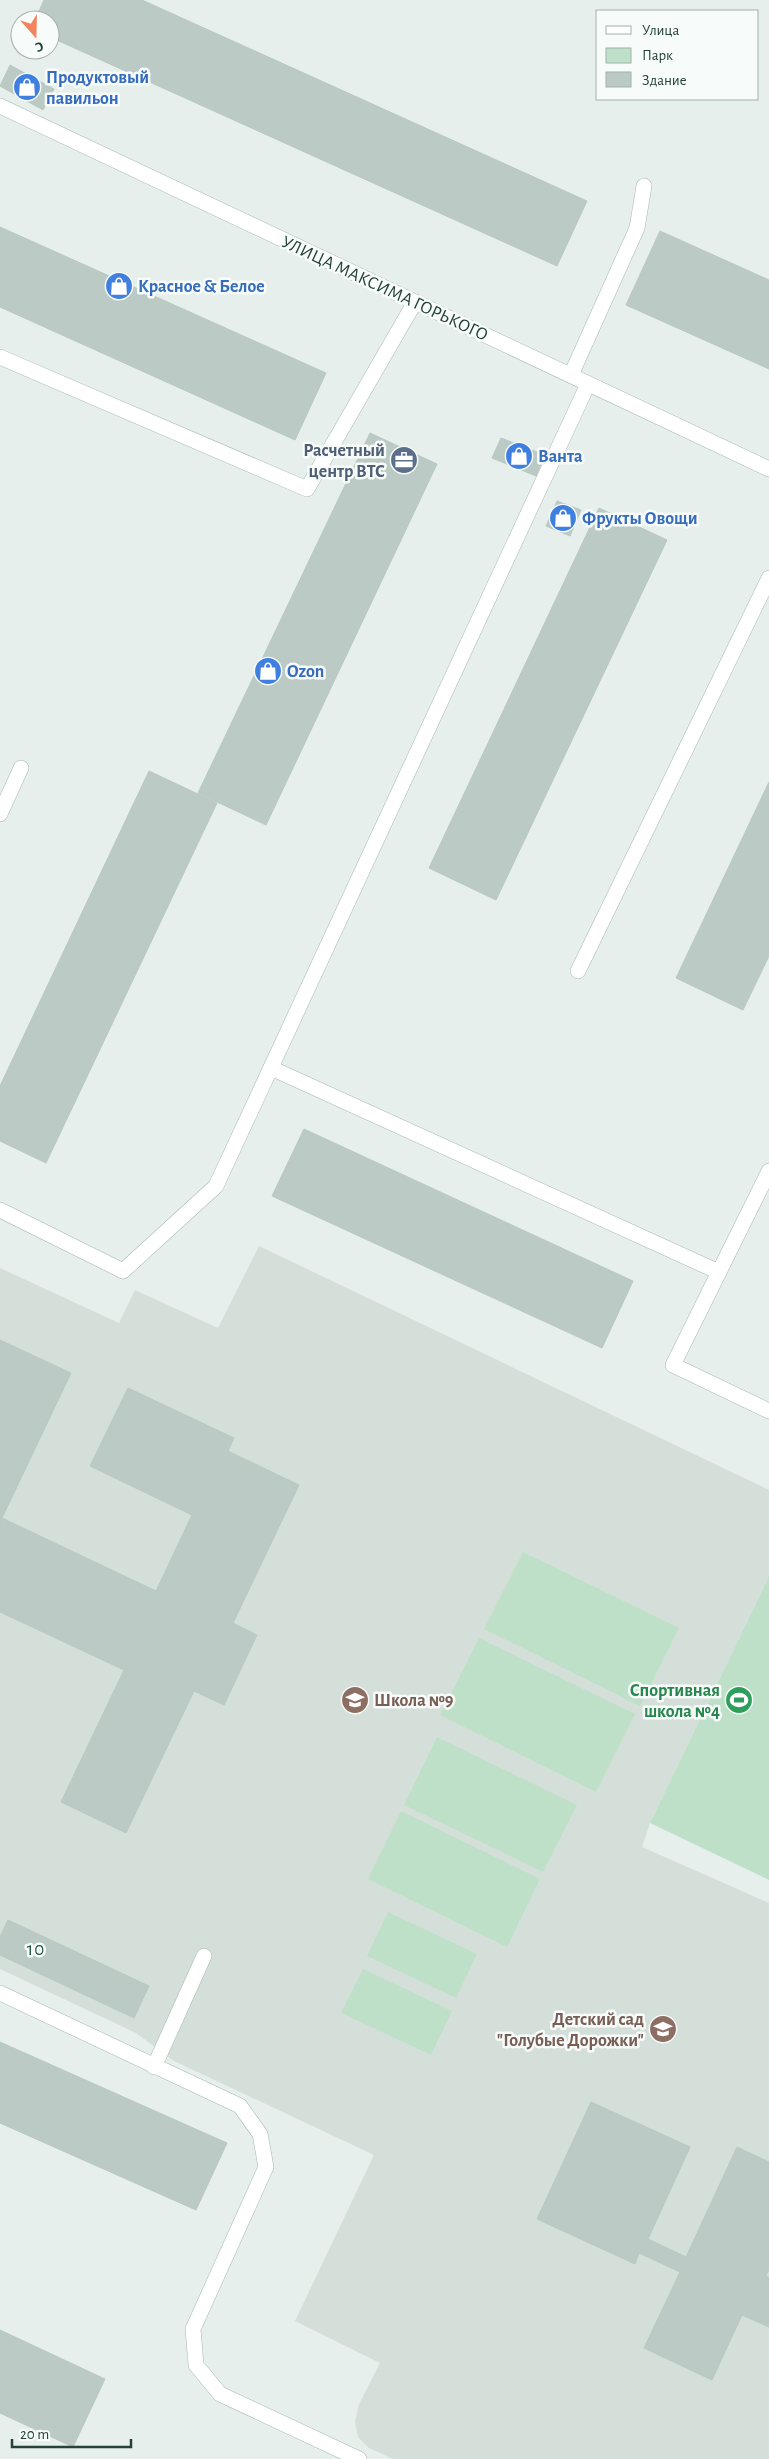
<svg xmlns="http://www.w3.org/2000/svg" width="769" height="2459" font-family="'Alegreya Sans',sans-serif">
	<rect width="100%" height="100%" fill="#e6efeb"/>
	<polygon fill="#d4dfda" points="259,1246 769,1490 769,1576 650,1823 642,1847 769,1903 769,2459 393,2459 369,2448 358,2437 355,2422 359,2404 380,2363 295,2321 374,2155 174,2061 136,2033 0,1969 0,1268 119,1323 135,1290 218,1328"/>
	<g fill="#bfe0c8">
		<polygon points="523,1552 679,1628 640,1706 484,1629"/>
		<polygon points="769,1576 769,1880 650,1823"/>
		<polygon points="479,1638 635,1714 596,1792 440,1715"/>
		<polygon points="437,1737 577,1805 543,1872 404,1805"/>
		<polygon points="401,1811 540,1879 507,1947 368,1879"/>
		<polygon points="388,1912 477,1954 456,1998 367,1956"/>
		<polygon points="363,1969 452,2011 431,2055 341,2013"/>
	</g>
	<g fill="#bbcac4" stroke="#b8c9c2">
		<polygon points="44,0 142,0 587,201 557,266 50,37 50,20 35,20"/>
		<polygon points="10,65 54,89 43,110 0,86"/>
		<polygon points="0,227 326,373 295,440 0,307"/>
		<polygon points="660,231 769,280 769,369 626,305"/>
		<polygon points="370,433 437,464 266,825 198,793"/>
		<polygon points="501,438 545,455 536,476 492,458"/>
		<polygon points="557,501 581,510 570,536 546,526"/>
		<polygon points="599,508 667,540 496,900 429,868"/>
		<polygon points="149,771 217,803 46,1163 0,1141 0,1086"/>
		<polygon points="769,782 769,956 743,1010 676,978"/>
		<polygon points="304,1129 633,1281 602,1348 272,1196"/>
		<polygon points="0,1340 71,1373 2,1518 156,1591 192,1515 90,1466 128,1388 234,1438 228,1451 299,1485 233,1623 257,1635 224,1705 194,1691 126,1833 61,1802 124,1670 0,1612"/>
		<polygon points="8,1920 149,1986 134,2018 0,1955 0,1937"/>
		<polygon points="0,2042 227,2143 196,2210 0,2123"/>
		<polygon points="591,2102 690,2147 648,2239 686,2257 737,2147 769,2162 769,2269 766,2276 769,2278 769,2327 742,2315 712,2380 644,2348 680,2272 639,2253 635,2264 537,2219"/>
		<polygon points="0,2330 105,2379 73,2447 0,2413"/>
	</g>
	<g fill="none" stroke-linecap="round" stroke-linejoin="round">
		<g stroke="#a8b8b2" stroke-width="16">
			<g id="service">
				<polyline points="0,357 307,489 415,302"/>
				<polyline points="571,375 637,228 644,186"/>
				<polyline points="0,814 21,768"/>
				<polyline points="578,971 769,578"/>
				<polyline points="271,1068 719,1272"/>
				<polyline points="769,1171 673,1365 769,1411"/>
				<polyline points="0,1210 123,1271 216,1186 588,384"/>
				<polyline points="0,1993 240,2106 260,2134 266,2167 193,2329 196,2365 220,2394 359,2459"/>
				<polyline points="154,2067 204,1956"/>
			</g>
		</g>
		<g stroke="#a8b8b2" stroke-width="16">
			<polyline id="tertiary" points="0,106 769,469"/>
		</g>
		<use href="#service" stroke="#fff" stroke-width="15"/>
		<use href="#tertiary" stroke="#fff" stroke-width="15"/>
	</g>
	<defs>
		<g id="shop-disc" transform="scale(1.4375)"><circle r="9.5" fill="#3f7fe0" stroke="#f7fbf9"/><path d="M-5-2.5h2.3a2.7 3.5 0 0 1 5.4 0H5L5.5 6h-11ZM-1.5-2.5h3a1.5 2.3 0 0 0-3 0Z" fill="#fff"/></g>
		<g id="office-disc" transform="scale(1.4375)"><circle r="9.5" fill="#5c6f8a" stroke="#f7fbf9"/><path d="M-6-3h4V-5.5h4V-3h4V5H-6ZM-1-4.5V-3h2v-1.5ZM-6 0V1H6V0Z" fill="#fff"/></g>
		<g id="school-disc" transform="scale(1.4375)"><circle r="9.5" fill="#8d6e63" stroke="#f7fbf9"/><path d="M0-5L7-2L0 1L-7-2ZM-4 1L0 2.5L4 1V4Q0 6-4 4Z" fill="#fff"/></g>
		<g id="stadium-disc" transform="scale(1.4375)"><circle r="9.5" fill="#2e9e5b" stroke="#f7fbf9"/><path d="M0-5a6.5 5 0 1 0 0 10a6.5 5 0 1 0 0-10ZM-3.5-1.8h7v3.6h-7Z" fill="#fff"/></g>
	</defs>
	<g fill-rule="evenodd">
		<use href="#shop-disc" x="27" y="87"/>
		<use href="#shop-disc" x="119" y="286"/>
		<use href="#shop-disc" x="519" y="456"/>
		<use href="#office-disc" x="404" y="460"/>
		<use href="#shop-disc" x="563" y="518"/>
		<use href="#shop-disc" x="268" y="671"/>
		<use href="#school-disc" x="355" y="1700"/>
		<use href="#stadium-disc" x="739" y="1700"/>
		<use href="#school-disc" x="663" y="2029"/>
	</g>
	<g text-anchor="middle" stroke-width="5" stroke-linejoin="round" paint-order="stroke">
		<g font-size="18" font-weight="bold" fill="#366cbe" stroke="#f7fbf9" text-anchor="start">
			<text x="46" y="83">Продуктовый<tspan x="46" dy="21">павильон</tspan></text>
			<text x="138" y="292">Красное &amp; Белое</text>
			<text x="538" y="462">Ванта</text>
			<text x="582" y="524">Фрукты Овощи</text>
			<text x="287" y="677">Ozon</text>
		</g>
		<g font-size="18" fill="#24423a" stroke="#f7fbf9">
			<text transform="translate(385 288) rotate(25)" y="6">УЛИЦА МАКСИМА ГОРЬКОГО</text>
		</g>
		<g font-size="18" font-weight="bold" fill="#4e5e75" stroke="#f7fbf9" text-anchor="end">
			<text x="385" y="456">Расчетный<tspan x="385" dy="21">центр ВТС</tspan></text>
		</g>
		<g font-size="18" font-weight="bold" fill="#27864d" stroke="#f7fbf9" text-anchor="end">
			<text x="720" y="1696">Спортивная<tspan x="720" dy="21">школа №4</tspan></text>
		</g>
		<g font-size="18" font-weight="bold" fill="#785e54" stroke="#f7fbf9" text-anchor="start">
			<text x="374" y="1706">Школа №9</text>
			<text x="644" y="2025" text-anchor="end">Детский сад<tspan x="644" dy="21">"Голубые Дорожки"</tspan></text>
		</g>
		<g font-size="19" letter-spacing="1" fill="#1f5548" stroke="#f7fbf9">
			<text x="36" y="1955">10</text>
		</g>
	</g>
	<rect x="596" y="10" width="162" height="90" fill="#f7fbf9" stroke="#a3b1ad"/>
	<rect x="606" y="26" width="25" height="8" fill="#ffffff" stroke="#a3b1ad"/>
	<text x="642" y="35" font-size="15" fill="#24423a">Улица</text>
	<rect x="606" y="48" width="25" height="15" fill="#bfe0c8" stroke="#a3b1ad"/>
	<text x="642" y="60" font-size="15" fill="#24423a">Парк</text>
	<rect x="606" y="72" width="25" height="15" fill="#bbcac4" stroke="#a3b1ad"/>
	<text x="642" y="85" font-size="15" fill="#24423a">Здание</text>
	<g transform="translate(35 35) rotate(160)"><circle r="24" fill="#f7fbf9" stroke="#a3b1ad"/>
	<path d="M0-4L9 19L0 12L-9 19Z" fill="#f4845f"/>
	<text y="-8" font-size="14" font-weight="bold" text-anchor="middle" fill="#24423a">С</text>
	</g>
	<path d="M12 2439v8h119v-8" fill="none" stroke="#24423a" stroke-width="2.5"/>
	<text x="20" y="2439" font-size="15" fill="#24423a" stroke="#f7fbf9" stroke-width="4" paint-order="stroke">20 m</text>
</svg>
